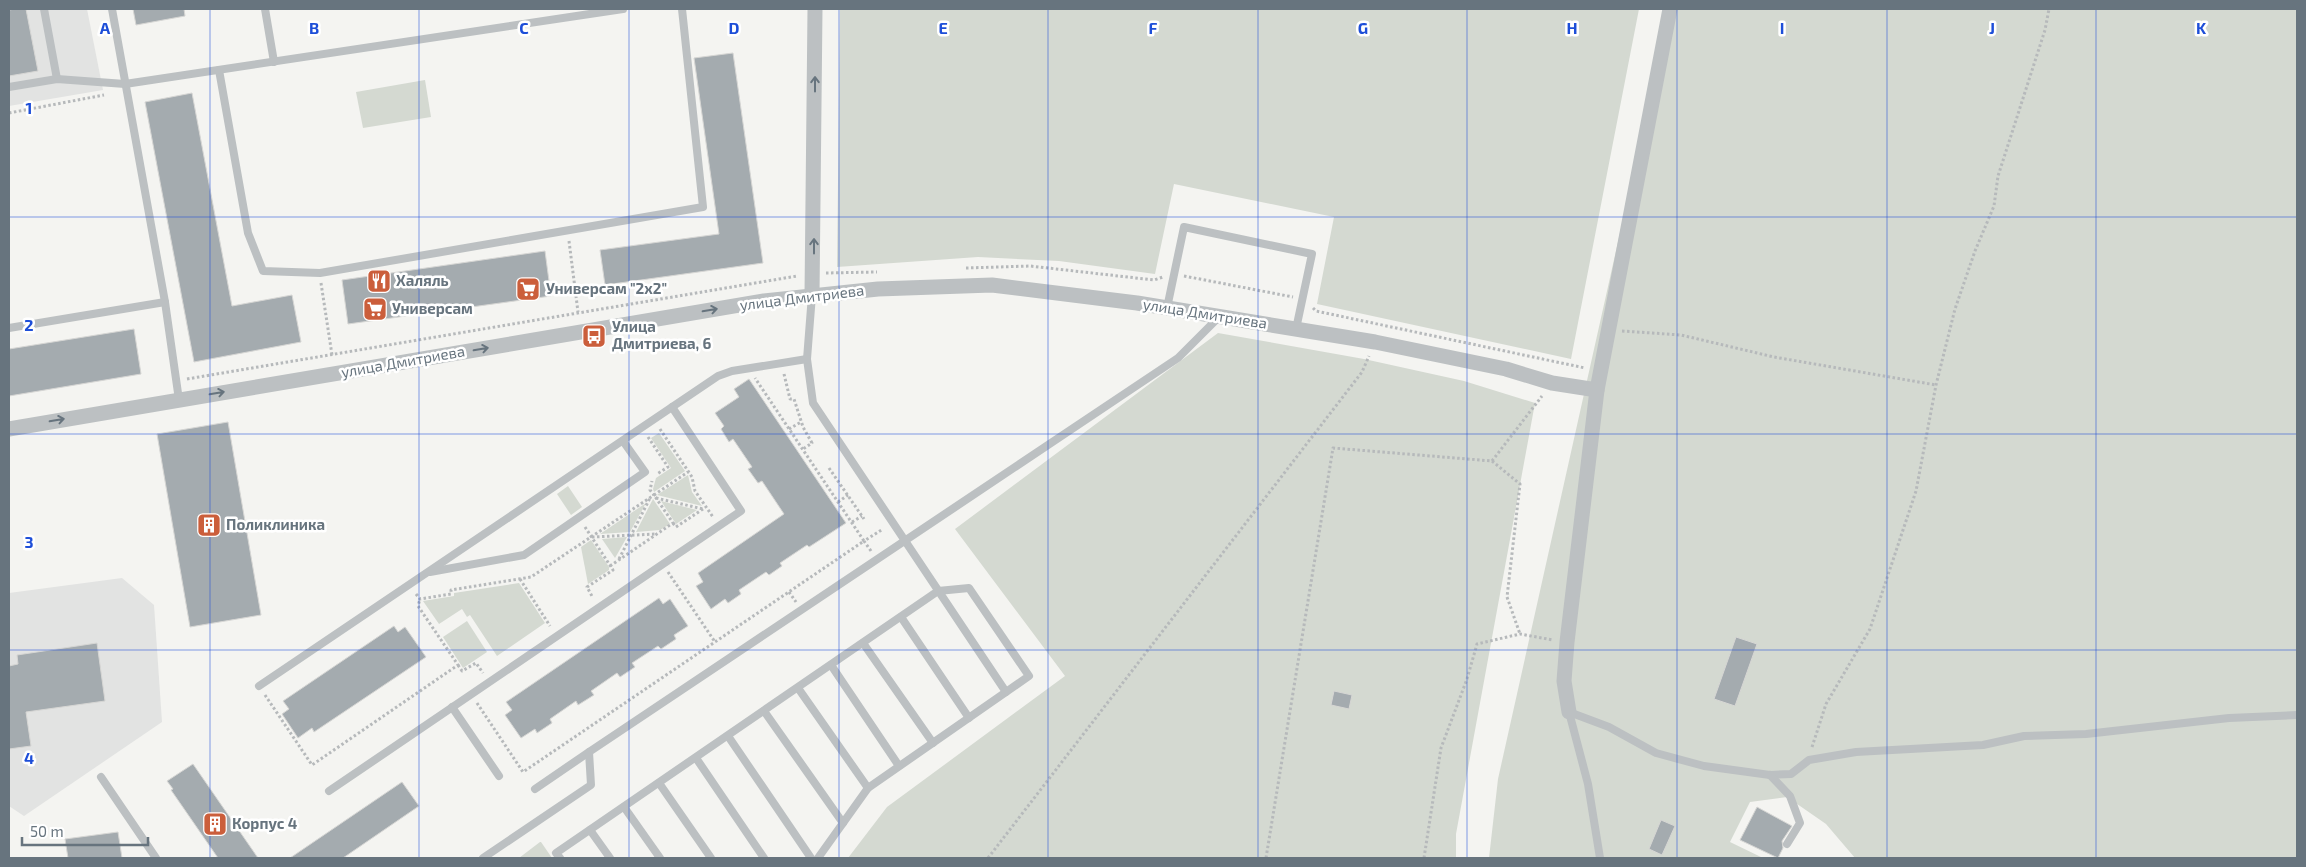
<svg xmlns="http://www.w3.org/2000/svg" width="2306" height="867" font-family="'Exo 2',sans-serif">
	<rect width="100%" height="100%" fill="#f4f4f1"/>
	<g fill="#e2e3e2">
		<polygon points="9,9 87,9 103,90 9,106"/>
		<polygon points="122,578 154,605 162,722 24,816 9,806 9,593"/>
	</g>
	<g fill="#d4d9d1">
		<polygon points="840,9 1639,9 1571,359 1317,304 1334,217 1174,184 1155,274 1059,261 978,257 837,267"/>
		<polygon points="1670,9 2297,9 2297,858 1855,858 1826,824 1787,797 1750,802 1730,842 1763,858 1489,858 1498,779"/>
		<polygon points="425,80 431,117 363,128 356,92"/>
		<polygon points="1218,333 1364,359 1464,381 1535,403 1456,834 1456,858 848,858 887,807 1065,676 955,529"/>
		<polygon points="659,433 685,471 654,492 653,489 656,478 671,468 651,438"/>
		<polygon points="688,475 692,492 702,506 657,495"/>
		<polygon points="568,486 582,507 571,515 557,494"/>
		<polygon points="653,499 670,524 660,530 636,532"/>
		<polygon points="661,501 697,510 676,524"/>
		<polygon points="646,503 630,532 600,534"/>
		<polygon points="627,537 615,558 602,539"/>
		<polygon points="591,540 609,567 609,570 588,584 581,547"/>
		<polygon points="519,583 545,623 497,656 470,615 467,617 462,609 439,624 423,601 454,596 454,593"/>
		<polygon points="467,621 487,652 463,668 443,637"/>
		<polygon points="541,842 552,858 519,858 540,842"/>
	</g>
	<g fill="#a4abaf" stroke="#d6d6d4">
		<polygon points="15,9 26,9 38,71 9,76 9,10"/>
		<polygon points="133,9 184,9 185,16 136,25"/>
		<polygon points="733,53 763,263 605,285 600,250 719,234 694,58"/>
		<polygon points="192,93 232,306 292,295 301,342 194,362 145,102"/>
		<polygon points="545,251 551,296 348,324 342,280"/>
		<polygon points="134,329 141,374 9,396 9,349"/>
		<polygon points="749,379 846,523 809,547 807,545 780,563 782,566 769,575 766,572 739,590 741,594 728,603 725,599 711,609 696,586 703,582 698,573 784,514 762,481 758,483 748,469 752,467 733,439 729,442 721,429 724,426 715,413 739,397 734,389"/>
		<polygon points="228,422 261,615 190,627 157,434"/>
		<polygon points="659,598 663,604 670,599 688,626 674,635 676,639 661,649 658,646 632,663 635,667 620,677 617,673 591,691 594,695 578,705 576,701 550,719 552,723 537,733 535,729 521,738 505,715 512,710 506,702"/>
		<polygon points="394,626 398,632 405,627 426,657 314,732 312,728 298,738 282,714 289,709 283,701"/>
		<polygon points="1736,637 1757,644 1735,706 1714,699"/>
		<polygon points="97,643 105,701 26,712 31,746 9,749 9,666 18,664 17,655"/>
		<polygon points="1334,691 1352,695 1349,709 1331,705"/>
		<polygon points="193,764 258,858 218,858 171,790 173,789 167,781"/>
		<polygon points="402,782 419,806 343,858 290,858"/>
		<polygon points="1757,807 1792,826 1782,841 1783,848 1778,858 1740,840"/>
		<polygon points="1661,820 1675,826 1662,855 1649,849"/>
		<polygon points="118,832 122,858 68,858 65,839"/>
	</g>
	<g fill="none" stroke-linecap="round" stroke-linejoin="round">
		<g stroke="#b6b9bb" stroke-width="3" stroke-dasharray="2.5 2.5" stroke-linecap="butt">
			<polyline points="9,113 104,95"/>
			<polyline points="569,241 578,312"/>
			<polyline points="966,268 1030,266 1154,280 1163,277"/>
			<polyline points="826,273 877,272"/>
			<polyline points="1184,276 1293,297"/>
			<polyline points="321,283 332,355"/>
			<polyline points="1313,308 1316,311 1585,368"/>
			<polyline points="1622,331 1681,335 1774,357 1936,385"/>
			<polyline points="784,374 790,399 794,399 803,427 812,443 803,449"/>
			<polyline points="187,379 797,276"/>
			<polyline points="660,429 692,477 695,491 713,517"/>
			<polyline points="789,429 801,422"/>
			<polyline points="648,437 668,467 657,474"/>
			<polyline points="1492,461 1542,396"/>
			<polyline points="829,468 864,519"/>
			<polyline points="656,498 703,509"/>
			<polyline points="838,502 848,495"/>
			<polyline points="852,522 862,516"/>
			<polyline points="673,523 676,527 703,509"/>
			<polyline points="585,527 613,570 587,587 593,598"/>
			<polyline points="592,537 656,534"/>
			<polyline points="871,551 864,541 883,529"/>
			<polyline points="619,559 650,498"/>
			<polyline points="610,566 673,523 654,495 688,472"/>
			<polyline points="668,572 715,642"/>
			<polyline points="520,579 550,626"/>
			<polyline points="789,592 796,602"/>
			<polyline points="416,594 420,599 451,594 451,590 531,577 654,495 650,490 652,481"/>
			<polyline points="458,665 462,671 476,663 483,673"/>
			<polyline points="265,695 312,765 458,665 418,606 420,599"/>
			<polyline points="477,703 523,772 864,541 755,378"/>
			<polyline points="1812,747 1826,704 1870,629 1916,491 1936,385 1955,309 1975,251 1994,206 1998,176 2045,30 2049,9"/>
			<polyline points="988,858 1362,372 1369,356"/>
			<polyline points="1266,858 1333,448 1492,461 1520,484 1507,597 1520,634"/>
			<polyline points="1424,858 1441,748 1467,679 1477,644 1520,634 1553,640"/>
		</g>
		<g stroke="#bcc0c2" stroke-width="8">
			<polyline points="44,9 57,79"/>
			<polyline points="112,9 165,302 179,400"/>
			<polyline points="265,9 274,62"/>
			<polyline points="219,70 248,233 263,271 320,273 703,207 682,9"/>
			<polyline points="9,87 57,79 125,84 623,9"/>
			<polyline points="812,295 807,359 813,403 1006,692 868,788 818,858"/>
			<polyline points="1167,308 1184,227 1312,254 1296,329"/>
			<polyline points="9,328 165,302"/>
			<polyline points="430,572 524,555 645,472 623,441"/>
			<polyline points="901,617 969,718"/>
			<polyline points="863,643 933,743"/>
			<polyline points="831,665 899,766"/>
			<polyline points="259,686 718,376 732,371 807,359"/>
			<polyline points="798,688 868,788"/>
			<polyline points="452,707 499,776"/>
			<polyline points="764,711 843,823"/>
			<polyline points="1569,712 1609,727 1656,753 1704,766 1770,775 1791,774 1809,760 1856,752 1983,745 2024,736 2086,734 2229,718 2297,715"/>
			<polyline points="1569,712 1588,784 1600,858"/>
			<polyline points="728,736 811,858"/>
			<polyline points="696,758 764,858"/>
			<polyline points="1770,775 1790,796 1800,823 1787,844"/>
			<polyline points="101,777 156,858"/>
			<polyline points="659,783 711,858"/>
			<polyline points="535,789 589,752"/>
			<polyline points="329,791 741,511 672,407"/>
			<polyline points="624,807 660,858"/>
			<polyline points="590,830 610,858"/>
			<polyline points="483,858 591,785 589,752 1178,358 1220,316"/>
			<polyline points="560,858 556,853 938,591 969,588 1029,676 1006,692"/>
		</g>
		<g stroke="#bcc0c2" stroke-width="15">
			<polyline points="812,295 815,9"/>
			<polyline points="9,429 764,301 878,289 992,285 1137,303 1375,342 1506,369 1552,383 1597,390"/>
			<polyline points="1569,712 1564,681 1567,642 1597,390 1670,9"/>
		</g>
	</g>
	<defs><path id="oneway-shaft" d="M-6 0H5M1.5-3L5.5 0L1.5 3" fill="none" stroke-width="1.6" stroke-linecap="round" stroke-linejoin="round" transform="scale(1.25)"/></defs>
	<g stroke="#67747e">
		<use href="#oneway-shaft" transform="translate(815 84) rotate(-90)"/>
		<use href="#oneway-shaft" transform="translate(814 246) rotate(-90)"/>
		<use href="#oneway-shaft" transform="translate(710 310) rotate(-10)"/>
		<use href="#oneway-shaft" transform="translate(481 349) rotate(-10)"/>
		<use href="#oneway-shaft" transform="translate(217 393) rotate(-10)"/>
		<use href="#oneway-shaft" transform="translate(57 420) rotate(-10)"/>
	</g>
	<path fill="none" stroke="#1d4ed8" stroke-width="1" stroke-opacity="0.55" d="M210,9V858M419,9V858M629,9V858M839,9V858M1048,9V858M1258,9V858M1467,9V858M1677,9V858M1887,9V858M2096,9V858M9,217H2297M9,434H2297M9,650H2297"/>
	<defs>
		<g id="restaurant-square" transform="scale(1.25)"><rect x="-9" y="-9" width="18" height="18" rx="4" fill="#cb5e3b" stroke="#fff"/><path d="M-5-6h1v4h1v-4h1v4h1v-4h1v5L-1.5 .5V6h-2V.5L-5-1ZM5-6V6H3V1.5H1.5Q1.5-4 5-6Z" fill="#fff"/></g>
		<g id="supermarket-square" transform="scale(1.25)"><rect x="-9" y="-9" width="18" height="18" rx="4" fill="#cb5e3b" stroke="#fff"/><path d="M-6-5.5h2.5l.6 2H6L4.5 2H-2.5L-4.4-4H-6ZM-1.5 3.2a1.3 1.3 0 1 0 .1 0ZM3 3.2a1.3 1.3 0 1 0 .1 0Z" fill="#fff"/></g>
		<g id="bus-square" transform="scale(1.25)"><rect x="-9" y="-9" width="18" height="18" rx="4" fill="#cb5e3b" stroke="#fff"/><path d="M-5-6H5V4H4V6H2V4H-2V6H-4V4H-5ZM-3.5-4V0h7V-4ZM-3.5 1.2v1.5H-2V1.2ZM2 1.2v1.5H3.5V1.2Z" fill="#fff"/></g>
		<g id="building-square" transform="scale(1.25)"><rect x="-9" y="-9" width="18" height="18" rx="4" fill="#cb5e3b" stroke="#fff"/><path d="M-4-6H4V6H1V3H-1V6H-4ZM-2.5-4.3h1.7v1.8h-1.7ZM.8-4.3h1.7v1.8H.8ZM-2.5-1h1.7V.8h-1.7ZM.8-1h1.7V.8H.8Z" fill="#fff"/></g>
	</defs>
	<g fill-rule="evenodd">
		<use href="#restaurant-square" x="379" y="281"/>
		<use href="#supermarket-square" x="528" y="289"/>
		<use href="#supermarket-square" x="375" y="309"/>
		<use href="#bus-square" x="594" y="336"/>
		<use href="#building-square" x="209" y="525"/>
		<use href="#building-square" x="215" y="824"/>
	</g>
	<g text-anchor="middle" stroke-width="5" stroke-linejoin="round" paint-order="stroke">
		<g font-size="15" font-weight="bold" fill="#67747e" stroke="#fff" text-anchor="start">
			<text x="396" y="286">Халяль</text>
			<text x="546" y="294">Универсам "2x2"</text>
			<text x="392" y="314">Универсам</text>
			<text x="612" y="332">Улица<tspan x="612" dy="17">Дмитриева, 6</tspan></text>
			<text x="226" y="530">Поликлиника</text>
			<text x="232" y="829">Корпус 4</text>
		</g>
		<g font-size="15" fill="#67747e" stroke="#fff">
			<text transform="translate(802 298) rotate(-7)" y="5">улица Дмитриева</text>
			<text transform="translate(1205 314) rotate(9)" y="5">улица Дмитриева</text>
			<text transform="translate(403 362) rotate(-10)" y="5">улица Дмитриева</text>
		</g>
	</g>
	<g font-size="16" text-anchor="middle" font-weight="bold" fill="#1d4ed8" stroke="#fff" stroke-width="5" stroke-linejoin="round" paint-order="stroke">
		<text x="105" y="34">A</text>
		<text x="314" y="34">B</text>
		<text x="524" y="34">C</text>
		<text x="734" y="34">D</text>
		<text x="943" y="34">E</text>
		<text x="1153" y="34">F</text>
		<text x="1363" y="34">G</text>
		<text x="1572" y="34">H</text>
		<text x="1782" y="34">I</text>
		<text x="1992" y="34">J</text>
		<text x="2201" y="34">K</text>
		<text x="29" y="114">1</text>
		<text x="29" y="331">2</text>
		<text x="29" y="548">3</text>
		<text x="29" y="764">4</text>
	</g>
	<rect width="2306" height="867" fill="none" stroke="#67747e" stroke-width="20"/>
	<path d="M22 837v8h126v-8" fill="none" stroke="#67747e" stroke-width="2.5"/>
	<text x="30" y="837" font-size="15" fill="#67747e" stroke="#ffffff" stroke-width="4" paint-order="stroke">50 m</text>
</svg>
